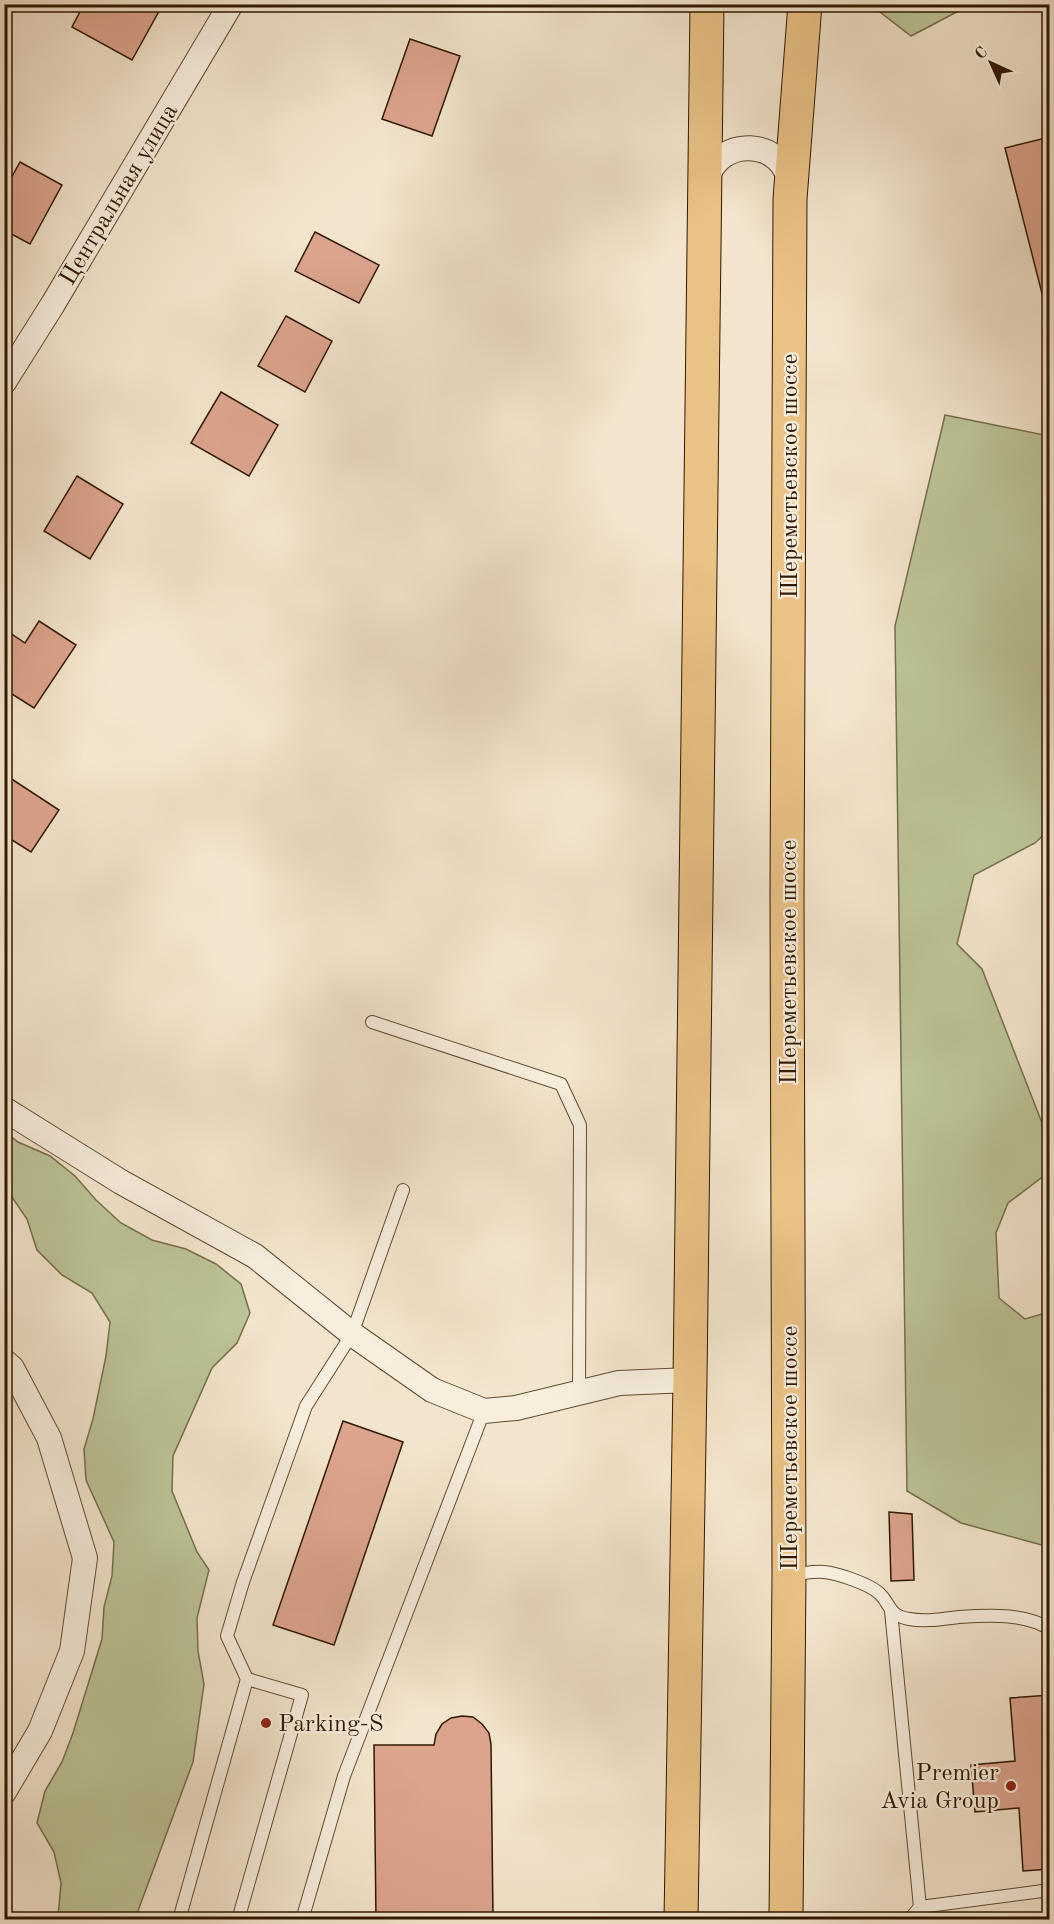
<svg xmlns="http://www.w3.org/2000/svg" width="1054" height="1924" font-family="'Old Standard TT',serif">
	<rect width="100%" height="100%" fill="#f3e5cd"/>
	<filter id="stains"><feTurbulence type="fractalNoise" baseFrequency=".00333" numOctaves="4"/><feColorMatrix values="0 0 0 0 .2 0 0 0 0 .09 0 0 0 0 .02 0 0 0 .5 -.17"/></filter>
	<radialGradient id="worn" r=".72"><stop offset=".6" stop-color="#630" stop-opacity="0"/><stop offset="1" stop-color="#630" stop-opacity=".3"/></radialGradient>
	<g fill="#bcc497" stroke="#766e4c" stroke-width="1.5">
		<polygon points="871,5 970,5 911,36"/>
		<polygon points="945,415 1049,436 1049,830 1035,843 974,875 957,944 982,969 1049,1141 1049,1172 1008,1203 996,1233 999,1298 1025,1319 1049,1312 1049,1547 961,1523 907,1491 895,626"/>
		<polygon points="5,1132 18,1142 50,1156 75,1176 96,1200 121,1223 152,1240 186,1249 216,1264 241,1284 250,1313 237,1343 212,1368 173,1456 172,1491 197,1552 209,1570 197,1618 198,1651 204,1684 193,1762 135,1919 56,1919 58,1917 61,1883 54,1852 37,1823 45,1791 62,1762 73,1733 102,1639 104,1607 112,1576 114,1542 86,1480 84,1449 93,1419 106,1356 110,1322 92,1293 62,1275 37,1250 27,1219 5,1187"/>
	</g>
	<g fill="#dca48d" stroke="#311800" stroke-width="1.5">
		<polygon points="84,4 163,4 132,60 72,27"/>
		<polygon points="410,39 460,56 432,136 382,119"/>
		<polygon points="1050,137 1050,325 1005,148"/>
		<polygon points="20,162 62,185 30,244 4,230 4,191"/>
		<polygon points="315,232 379,265 359,303 295,271"/>
		<polygon points="286,316 332,341 305,392 258,366"/>
		<polygon points="221,392 278,425 249,476 191,443"/>
		<polygon points="77,476 123,504 90,559 44,531"/>
		<polygon points="39,621 76,645 34,708 4,689 4,629 25,643"/>
		<polygon points="4,774 59,810 31,852 4,835"/>
		<polygon points="343,1421 403,1442 334,1645 273,1625"/>
		<polygon points="889,1512 912,1514 914,1580 891,1581"/>
		<polygon points="1050,1695 1050,1869 1023,1871 1019,1808 975,1812 971,1765 1015,1761 1010,1698"/>
		<polygon points="462,1716 473,1717 482,1724 489,1733 491,1744 493,1920 376,1920 374,1745 434,1745 436,1734 442,1724 451,1718"/>
	</g>
	<g fill="none" stroke-linecap="round" stroke-linejoin="round">
		<g stroke="#624b33" stroke-width="14">
			<g id="service">
				<polyline points="372,1022 561,1084 580,1125 579,1393"/>
				<path d="M791,1574C801,1574 813,1571 824,1572C837,1573 869,1584 879,1593C892,1605 887,1615 909,1619C926,1622 942,1619 959,1617C988,1615 1024,1613 1050,1629"/>
				<polyline points="891,1611 920,1907"/>
				<polyline points="179,1920 247,1679 227,1636 243,1582 306,1406 352,1334 403,1190"/>
				<polyline points="238,1920 302,1695 247,1679"/>
				<polyline points="302,1920 344,1776 484,1411"/>
				<polyline points="909,1920 920,1907 1050,1890"/>
			</g>
		</g>
		<g stroke="#624b33" stroke-width="26">
			<g id="minor">
				<path d="M706,183C716,134 787,138 790,187"/>
				<polyline points="4,382 53,304 231,4"/>
				<polyline points="4,1109 121,1182 255,1256 352,1334 432,1390 484,1411 516,1408 619,1383 690,1380"/>
				<polyline points="4,1361 12,1368 49,1438 85,1558 72,1651 40,1731 4,1792"/>
			</g>
		</g>
		<g stroke="#311800" stroke-width="35">
			<g id="primary">
				<polyline points="681,1920 690,1380 707,4"/>
				<polyline points="786,1920 789,1575 787,896 790,199 805,4"/>
			</g>
		</g>
		<use href="#service" stroke="#f7eede" stroke-width="12"/>
		<use href="#minor" stroke="#f7eede" stroke-width="24"/>
		<use href="#primary" stroke="#eac286" stroke-width="33"/>
	</g>
	<g fill="#8f2418" stroke="#f7eede" stroke-width="2">
		<circle cx="266" cy="1723" r="6"/>
		<circle cx="1011" cy="1786" r="6"/>
	</g>
	<g text-anchor="middle" stroke-width="4.5" stroke-linejoin="round" paint-order="stroke">
		<g font-size="24" fill="#311800" stroke="#f7eede">
			<text transform="translate(118 194) rotate(-59)" y="8">Центральная улица</text>
			<text transform="translate(789 476) rotate(-90)" y="8">Шереметьевское шоссе</text>
			<text transform="translate(788 962) rotate(-90)" y="8">Шереметьевское шоссе</text>
			<text transform="translate(789 1448) rotate(-90)" y="8">Шереметьевское шоссе</text>
		</g>
		<g font-size="24" fill="#311800" stroke="#f7eede" text-anchor="start">
			<text x="278" y="1731">Parking-S</text>
			<text x="999" y="1780" text-anchor="end">Premier<tspan x="999" dy="28">Avia Group</tspan></text>
		</g>
	</g>
	<rect width="1054" height="1924" fill="none" stroke="#f3e5cd" stroke-width="24"/>
	<rect x="6" y="6" width="1042" height="1912" fill="none" stroke="#311800" stroke-width="3"/>
	<rect x="12" y="12" width="1030" height="1900" fill="none" stroke="#311800" stroke-width="1.5"/>
	<g transform="translate(991 63) rotate(315)" stroke="#f7eede" stroke-width="4.5" paint-order="stroke">
	<path d="M0-4.5L10 22L0 15L-10 22Z" fill="#311800"/>
	<text y="-9" font-size="16" font-weight="bold" text-anchor="middle" fill="#311800">С</text>
	</g>
	<rect width="100%" height="100%" filter="url(#stains)"/>
	<rect width="100%" height="100%" fill="url(#worn)"/>
</svg>
